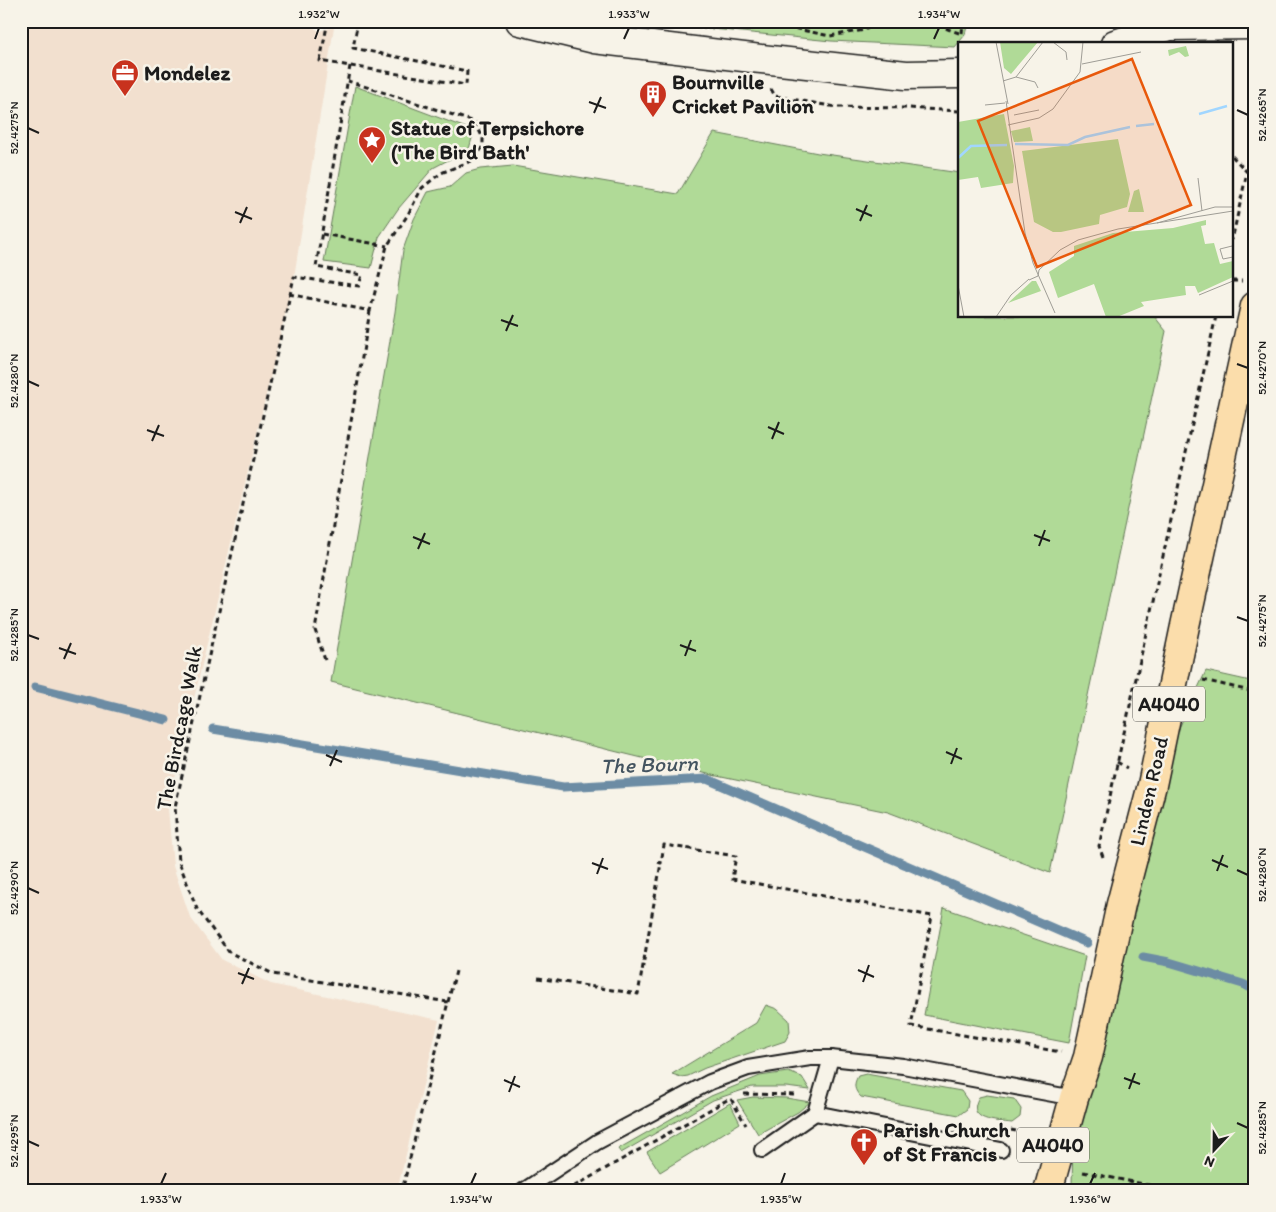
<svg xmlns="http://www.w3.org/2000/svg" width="1276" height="1212" font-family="Itim,sans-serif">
	<rect width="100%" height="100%" fill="#f7f3e8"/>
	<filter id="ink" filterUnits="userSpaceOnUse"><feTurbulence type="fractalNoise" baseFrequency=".02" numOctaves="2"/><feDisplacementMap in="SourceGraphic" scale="10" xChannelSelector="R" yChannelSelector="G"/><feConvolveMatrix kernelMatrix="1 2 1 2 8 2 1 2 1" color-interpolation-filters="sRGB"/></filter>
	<g filter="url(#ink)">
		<polygon fill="#f2e0cf" points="21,21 303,21 319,31 334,27 294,277 168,808 173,866 190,917 222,960 271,984 439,1020 397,1191 21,1191"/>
		<g fill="#b0da97" stroke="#667b5a">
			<polygon points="632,21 968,21 965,35 955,47 831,41"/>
			<polygon points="355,86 474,131 469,149 433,168 398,209 379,237 371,268 324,262"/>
			<polygon points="714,133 818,153 960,173 960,316 1154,316 1166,331 1050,873 888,812 712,775 331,682 395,312 403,250 414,219 428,192 450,187 466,173 480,169 513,166 678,194"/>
			<polygon points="1206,671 1255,682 1255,1191 1095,1191 1072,1186 1074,1098 1152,785"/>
			<polygon points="944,908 1085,956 1069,1043 924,1015"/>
			<polygon points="766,1005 777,1009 789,1020 790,1032 785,1041 705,1068 688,1076 681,1077 672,1074 756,1023"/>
			<polygon points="788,1072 802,1077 810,1090 786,1087 752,1087 713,1100 621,1153 618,1149 711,1096 760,1076"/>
			<path d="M866,1074L961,1091L968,1101L967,1109L959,1115L861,1097C854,1090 853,1085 858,1076Z"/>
			<path d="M987,1095L1014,1099L1021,1109L1020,1117L1012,1123C996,1121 965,1121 979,1097Z"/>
			<polygon points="753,1097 786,1098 810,1102 798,1112 758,1134 737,1100"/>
			<polygon points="730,1103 740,1123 660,1172 647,1152"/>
		</g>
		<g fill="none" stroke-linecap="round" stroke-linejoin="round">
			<g stroke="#6c8ca4" stroke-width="9">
				<polyline points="35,687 166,720"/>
				<polyline points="213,729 563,787 707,779 1087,943"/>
				<polyline points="1143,957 1169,962 1243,984 1255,990"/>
			</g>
			<g stroke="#1c1c1c" stroke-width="18">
				<g id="lane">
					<polyline points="815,1113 1001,1150"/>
					<polyline points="762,1150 815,1113 831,1058"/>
					<polyline points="523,1191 597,1142 710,1082 748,1068 810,1058 831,1058 903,1066 1074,1098"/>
				</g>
			</g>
			<g stroke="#1c1c1c" stroke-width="31">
				<g id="secondary">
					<polyline points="520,21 594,39 752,58 906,75 960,74"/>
					<polyline points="1170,26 1255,25"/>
					<polyline points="1115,44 1170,26 1177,21"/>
				</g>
			</g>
			<g stroke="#1c1c1c" stroke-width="31">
				<polyline id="highway" points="1048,1191 1074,1098 1088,1057 1121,904 1152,785 1185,626 1255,306"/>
			</g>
			<g stroke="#1c1c1c" stroke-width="3" stroke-dasharray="5 4" stroke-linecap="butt">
				<polyline points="328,21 320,61 466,85 467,71 353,48 358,21"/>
				<polyline points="760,21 830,36 865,30 877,21"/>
				<polyline points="941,21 945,28 962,34 963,21"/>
				<polyline points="946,28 954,21"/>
				<polyline points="350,66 316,267 362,275 359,286 294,277 175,807 179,862 197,909 229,952 273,974 448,1002 402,1191"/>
				<polyline points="771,89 775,96 836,107 908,108 960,111"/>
				<polyline points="1232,156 1247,172 1232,240"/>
				<polyline points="322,234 387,246"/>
				<polyline points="1232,281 1242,281"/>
				<polyline points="289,294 370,311 387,246 407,216 422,188 441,173 476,159 483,145 483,138 475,122 348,81"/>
				<polyline points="325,660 315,630 370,311"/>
				<polyline points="1203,680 1255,692"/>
				<polyline points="1117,762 1127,768"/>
				<polyline points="1103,857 1099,846 1216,316"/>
				<polyline points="658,862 661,863 664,845 736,856 732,879 932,916 911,1026 1061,1052"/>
				<polyline points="538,978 638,994 661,863"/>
				<polyline points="448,1002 456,971"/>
				<polyline points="744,1094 798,1095"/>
				<polyline points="731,1099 746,1125"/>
				<polyline points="1011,1130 1020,1132 1022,1141"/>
				<polyline points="1083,1172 1178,1191"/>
				<polyline points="566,1191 727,1100"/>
			</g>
			<use href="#lane" stroke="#f7f3e8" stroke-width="14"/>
			<use href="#secondary" stroke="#f7f3e8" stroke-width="28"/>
			<use href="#highway" stroke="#fbddab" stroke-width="28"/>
		</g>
	</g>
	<path fill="none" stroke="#1c1c1c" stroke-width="2" d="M315,39L319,28M624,39L629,28M934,39L939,28M589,102L606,108M1237,110L1248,115M594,113L601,97M28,128L39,133M856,209L872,216M235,212L252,219M860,221L867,205M240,223L247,207M501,320L518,326M506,331L513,315M1237,364L1248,368M28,381L39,386M768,427L784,434M147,430L164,436M772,439L779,422M152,441L159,425M1034,535L1050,541M413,537L430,544M1039,546L1045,530M418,549L425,533M1237,617L1248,621M28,635L39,639M680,645L696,651M59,648L76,654M685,656L691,640M64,659L71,643M946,752L962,759M326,755L342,762M951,764L957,748M330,766L337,750M1212,860L1228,867M592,863L608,869M1237,870L1248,875M1217,871L1223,855M597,874L603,858M28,888L39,893M858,970L874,977M238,973L254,979M863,982L869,965M242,984L249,968M1124,1078L1140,1084M504,1080L520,1087M1129,1089L1135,1073M509,1092L515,1076M1237,1123L1248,1128M28,1141L39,1146M161,1184L166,1173M471,1184L476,1173M781,1184L785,1173M1090,1184L1095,1173"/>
	<defs>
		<g id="office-pin" transform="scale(1.4375)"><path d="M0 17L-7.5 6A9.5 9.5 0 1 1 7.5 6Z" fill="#c8321e" stroke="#f7f3e8"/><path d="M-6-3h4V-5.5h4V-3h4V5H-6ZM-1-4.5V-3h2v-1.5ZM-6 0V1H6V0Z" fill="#fff"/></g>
		<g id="building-pin" transform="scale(1.4375)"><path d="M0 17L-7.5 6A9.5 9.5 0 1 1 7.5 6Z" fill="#c8321e" stroke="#f7f3e8"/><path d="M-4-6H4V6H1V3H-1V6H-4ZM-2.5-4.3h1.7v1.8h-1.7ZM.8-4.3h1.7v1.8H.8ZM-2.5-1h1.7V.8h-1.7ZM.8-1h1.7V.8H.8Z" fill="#fff"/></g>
		<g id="sight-pin" transform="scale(1.4375)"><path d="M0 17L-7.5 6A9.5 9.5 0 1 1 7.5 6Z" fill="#c8321e" stroke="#f7f3e8"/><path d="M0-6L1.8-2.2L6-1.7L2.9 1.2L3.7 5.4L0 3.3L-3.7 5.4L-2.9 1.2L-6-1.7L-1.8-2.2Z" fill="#fff"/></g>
		<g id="church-pin" transform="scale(1.4375)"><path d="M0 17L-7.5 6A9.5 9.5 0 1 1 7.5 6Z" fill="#c8321e" stroke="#f7f3e8"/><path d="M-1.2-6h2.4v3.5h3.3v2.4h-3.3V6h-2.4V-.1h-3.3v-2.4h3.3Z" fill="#fff"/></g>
	</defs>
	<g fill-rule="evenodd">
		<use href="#office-pin" x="125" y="73"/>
		<use href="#building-pin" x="653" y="94"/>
		<use href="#sight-pin" x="372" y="140"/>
		<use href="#church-pin" x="864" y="1142"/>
	</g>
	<g text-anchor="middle" stroke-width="5" stroke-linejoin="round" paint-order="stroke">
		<g fill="#f7f3e8" stroke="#5e5c59" stroke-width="1">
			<rect x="1133" y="686.5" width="72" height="35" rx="4"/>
			<rect x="1017" y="1127.5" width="72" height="35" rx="4"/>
		</g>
		<g font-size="20" font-weight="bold" fill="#1c1c1c">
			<text x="1169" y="711">A4040</text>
			<text x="1053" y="1152">A4040</text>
		</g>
		<g font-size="21" font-weight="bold" fill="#1c1c1c" stroke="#f7f3e8" text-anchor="start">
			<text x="144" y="80">Mondelez</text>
			<text x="672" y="89">Bournville<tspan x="672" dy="24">Cricket Pavilion</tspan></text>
			<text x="391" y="135">Statue of Terpsichore<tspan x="391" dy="24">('The Bird Bath'</tspan></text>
			<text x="883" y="1137">Parish Church<tspan x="883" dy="24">of St Francis</tspan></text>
		</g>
		<g font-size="21" fill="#1c1c1c" stroke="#f7f3e8">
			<text transform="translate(179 728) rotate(-79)" y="7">The Birdcage Walk</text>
			<text transform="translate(1149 791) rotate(-77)" y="7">Linden Road</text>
		</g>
		<g font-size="22" font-style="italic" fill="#445460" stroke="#f7f3e8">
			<text transform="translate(649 764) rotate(-2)" y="8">The Bourn</text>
		</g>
	</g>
	<g transform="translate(958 42)">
		<rect width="275" height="275" fill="#f7f3e8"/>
		<path d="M42,0H80L53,32L46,26ZM228,4L231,14L227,15L221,10L211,14L210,8ZM46,72L56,124L55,141L23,146L20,135L0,138V80ZM72,85L75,99L56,100L53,89ZM160,97L172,152L169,165L142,173L141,182L103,190H95L76,180L64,109ZM181,147L186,170H170L176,149ZM248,178V183L243,184L247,202L256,201L262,222L275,219V235L240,251L237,244H227L228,253L183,260L186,264L159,275H148L136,242L100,256L91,230L116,214V204L155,191L215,186ZM74,239H78L83,249L50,261Z" fill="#b0da97"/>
		<path fill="none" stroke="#a1d6ff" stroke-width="2.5" d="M241,72L269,64M178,84L196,82M57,102L110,103L127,95L172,85M0,116L13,104L49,103"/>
		<path fill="none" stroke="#9f9d96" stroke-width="1" d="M38,0L50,62M95,0L108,10L109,18M124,22L183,10M58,35L77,40L80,46M45,39L58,35L85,0M48,59L67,191L75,221L97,271M27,63L47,61M56,73L81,68M50,83L81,76L95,67L122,30L125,0M240,136L244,169M199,181L257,165H275M275,206L274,204L262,207L265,217L275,215M71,238L80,234L81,228L102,208L120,198L160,187L275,169M0,243L6,275M241,253L275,239M38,275L53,253L71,237"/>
		<path fill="#e8590c" fill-opacity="0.15" stroke="#e8590c" stroke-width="2.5" d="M174,17L233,163L79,225L20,79Z"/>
		<rect width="275" height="275" fill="none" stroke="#1c1c1c" stroke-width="2.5"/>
	</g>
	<rect width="1276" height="1212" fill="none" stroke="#f7f3e8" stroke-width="55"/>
	<g transform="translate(1214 1150) rotate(202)" stroke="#f7f3e8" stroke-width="4" paint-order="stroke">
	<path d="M0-4L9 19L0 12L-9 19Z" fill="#1c1c1c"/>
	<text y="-8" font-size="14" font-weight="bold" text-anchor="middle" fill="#1c1c1c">N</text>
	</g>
	<rect x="28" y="28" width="1220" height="1156" fill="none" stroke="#1c1c1c" stroke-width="2"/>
	<g font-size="12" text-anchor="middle" fill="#1c1c1c">
		<text x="319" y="18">1.932°W</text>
		<text x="629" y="18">1.933°W</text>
		<text x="939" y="18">1.934°W</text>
		<text transform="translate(1262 115) rotate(-90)" y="4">52.4265°N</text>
		<text transform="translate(14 128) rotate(-90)" y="4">52.4275°N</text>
		<text transform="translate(1262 368) rotate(-90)" y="4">52.4270°N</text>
		<text transform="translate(14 381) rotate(-90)" y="4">52.4280°N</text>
		<text transform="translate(1262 621) rotate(-90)" y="4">52.4275°N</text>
		<text transform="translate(14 635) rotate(-90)" y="4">52.4285°N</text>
		<text transform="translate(1262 875) rotate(-90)" y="4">52.4280°N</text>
		<text transform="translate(14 888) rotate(-90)" y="4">52.4290°N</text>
		<text transform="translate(1262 1128) rotate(-90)" y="4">52.4285°N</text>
		<text transform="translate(14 1141) rotate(-90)" y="4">52.4295°N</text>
		<text x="161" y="1203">1.933°W</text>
		<text x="471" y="1203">1.934°W</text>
		<text x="781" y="1203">1.935°W</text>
		<text x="1090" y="1203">1.936°W</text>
	</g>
</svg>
